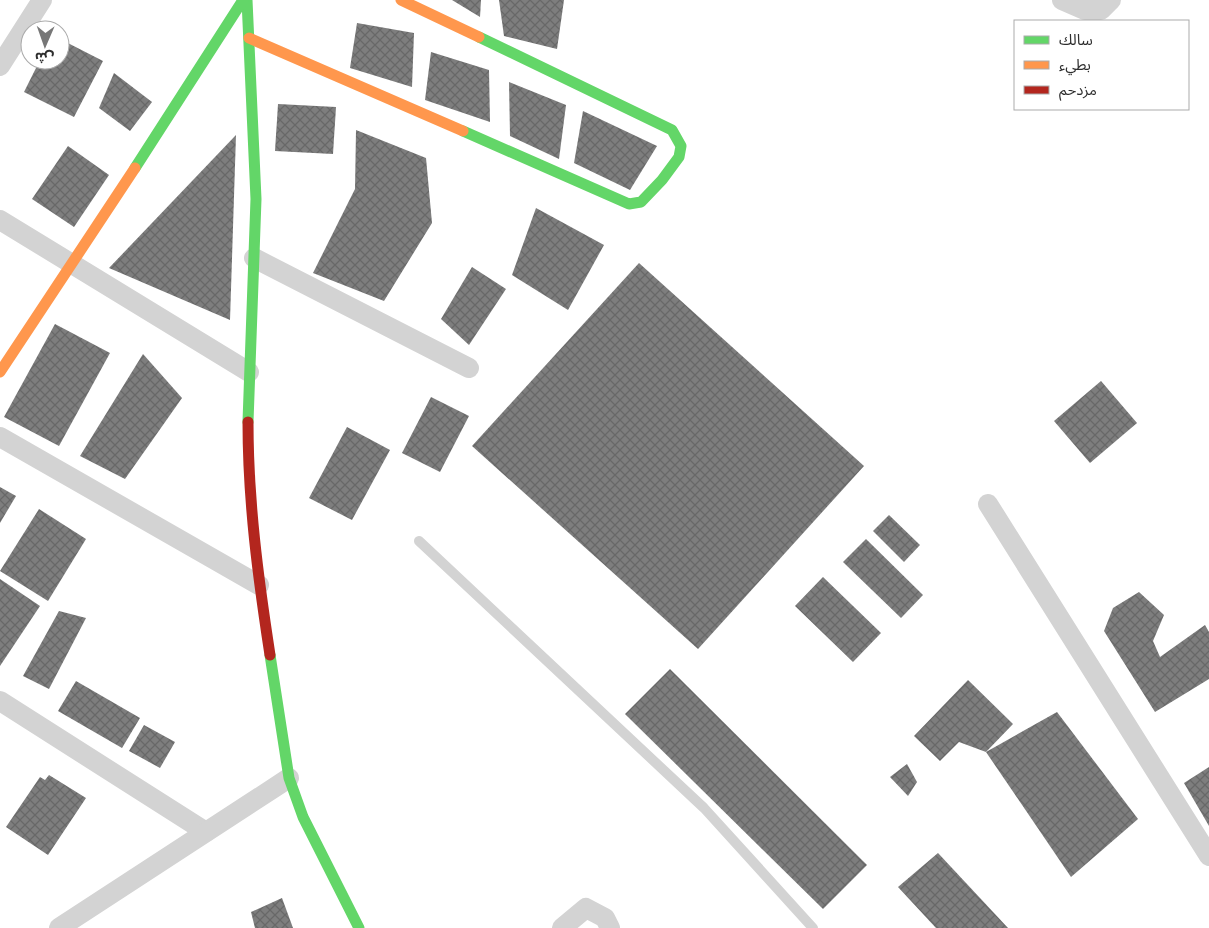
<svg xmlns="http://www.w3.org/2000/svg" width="1209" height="928" font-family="'Space Grotesk','Noto Sans Arabic',sans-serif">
	<defs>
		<pattern id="building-cross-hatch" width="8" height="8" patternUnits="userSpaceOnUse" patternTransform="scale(1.25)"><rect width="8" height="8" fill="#7e7e7e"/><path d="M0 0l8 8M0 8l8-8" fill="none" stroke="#686868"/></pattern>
	</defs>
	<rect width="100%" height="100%" fill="#fff"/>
	<g fill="url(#building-cross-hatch)">
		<polygon points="452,0 481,0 480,17"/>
		<polygon points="499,0 564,0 557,49 504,36"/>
		<polygon points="357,23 414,33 412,87 350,68"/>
		<polygon points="60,39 103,61 74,117 24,92 40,60 60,60"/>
		<polygon points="431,52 489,70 490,122 425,100"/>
		<polygon points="114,73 152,102 130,131 99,108"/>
		<polygon points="509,82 566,105 559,159 510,136"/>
		<polygon points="278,104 336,107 333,154 275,151"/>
		<polygon points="583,111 657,146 630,190 574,163"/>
		<polygon points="356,130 426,158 432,223 384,301 313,273 355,189"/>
		<polygon points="236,135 230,320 109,268"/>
		<polygon points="68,146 109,175 74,227 32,199"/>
		<polygon points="536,208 604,245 568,310 512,275"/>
		<polygon points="639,263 864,466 698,649 472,446"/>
		<polygon points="472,267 506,289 469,345 441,319"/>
		<polygon points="55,324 110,353 59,446 4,417"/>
		<polygon points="143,354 182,398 125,479 80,456"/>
		<polygon points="1101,381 1137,423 1090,463 1054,421"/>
		<polygon points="431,397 469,416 440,472 402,453"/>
		<polygon points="347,427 390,450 352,520 309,498"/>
		<polygon points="0,487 16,496 0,523"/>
		<polygon points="39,509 86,539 48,601 0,571"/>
		<polygon points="889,515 920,545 904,562 873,531"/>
		<polygon points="866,539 923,595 901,618 843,562"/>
		<polygon points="823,577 881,633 853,662 795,606"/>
		<polygon points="0,579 40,606 0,666"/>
		<polygon points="1139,592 1164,615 1153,641 1160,657 1205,625 1209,632 1209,679 1155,712 1104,631 1113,608"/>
		<polygon points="59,611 86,618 49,689 23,676"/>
		<polygon points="670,669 867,865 823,909 625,714"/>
		<polygon points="968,680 1013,724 986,752 959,742 940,761 914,736"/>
		<polygon points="76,681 140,718 122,748 58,711"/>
		<polygon points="1057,712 1138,819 1071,877 986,752"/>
		<polygon points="144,725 175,742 160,768 129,751"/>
		<polygon points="907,764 917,782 908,796 890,777"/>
		<polygon points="1209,767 1209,826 1184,783"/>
		<polygon points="49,775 86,798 48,855 6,827 40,777 45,780"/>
		<polygon points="938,853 1008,928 936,928 898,887"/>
		<polygon points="282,898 293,928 255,928 251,912"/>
	</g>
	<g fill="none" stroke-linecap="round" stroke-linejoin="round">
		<polyline stroke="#d3d3d3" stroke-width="10" points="419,541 704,808 813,928"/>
		<g stroke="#d3d3d3" stroke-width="20">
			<polyline points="1062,0 1085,10 1101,10 1111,0"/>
			<polyline points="0,66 42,0"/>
			<polyline points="0,220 249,372"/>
			<polyline points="254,258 469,368"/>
			<polyline points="0,437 259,585"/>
			<polyline points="988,504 1209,856"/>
			<polyline points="0,701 206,832"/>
			<polyline points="59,928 289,778"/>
			<polyline points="562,928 586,908 605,918 610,928"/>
		</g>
		<g stroke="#63d668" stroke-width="11">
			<polyline points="247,0 256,199 248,422"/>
			<polyline points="463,131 629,204 641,202 662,180 679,157 681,146 672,130 479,37"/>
			<polyline points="135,168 243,0"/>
			<polyline points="270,655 289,778 303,817 359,928"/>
		</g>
		<g stroke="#ff974d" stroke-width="11">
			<polyline points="401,0 479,37"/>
			<polyline points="249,38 463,131"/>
			<polyline points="0,372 135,168"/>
		</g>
		<path stroke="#b3261e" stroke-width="11" d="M248,422C248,501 258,577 270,655"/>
	</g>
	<rect x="1014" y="20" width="175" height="90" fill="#ffffff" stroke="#ababab"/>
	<rect x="1024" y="36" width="25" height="8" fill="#63d668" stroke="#ababab"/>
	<text x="1059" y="45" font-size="15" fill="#2e2e2e">سالك</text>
	<rect x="1024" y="61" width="25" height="8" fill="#ff974d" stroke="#ababab"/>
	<text x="1059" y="70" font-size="15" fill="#2e2e2e">بطيء</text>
	<rect x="1024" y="86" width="25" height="8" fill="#b3261e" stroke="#ababab"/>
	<text x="1059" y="95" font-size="15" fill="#2e2e2e">مزدحم</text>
	<g transform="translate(45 45) rotate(182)"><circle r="24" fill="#ffffff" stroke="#ababab"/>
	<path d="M0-4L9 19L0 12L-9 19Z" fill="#777777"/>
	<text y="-8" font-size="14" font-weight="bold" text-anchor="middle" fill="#2e2e2e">ش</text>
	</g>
</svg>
